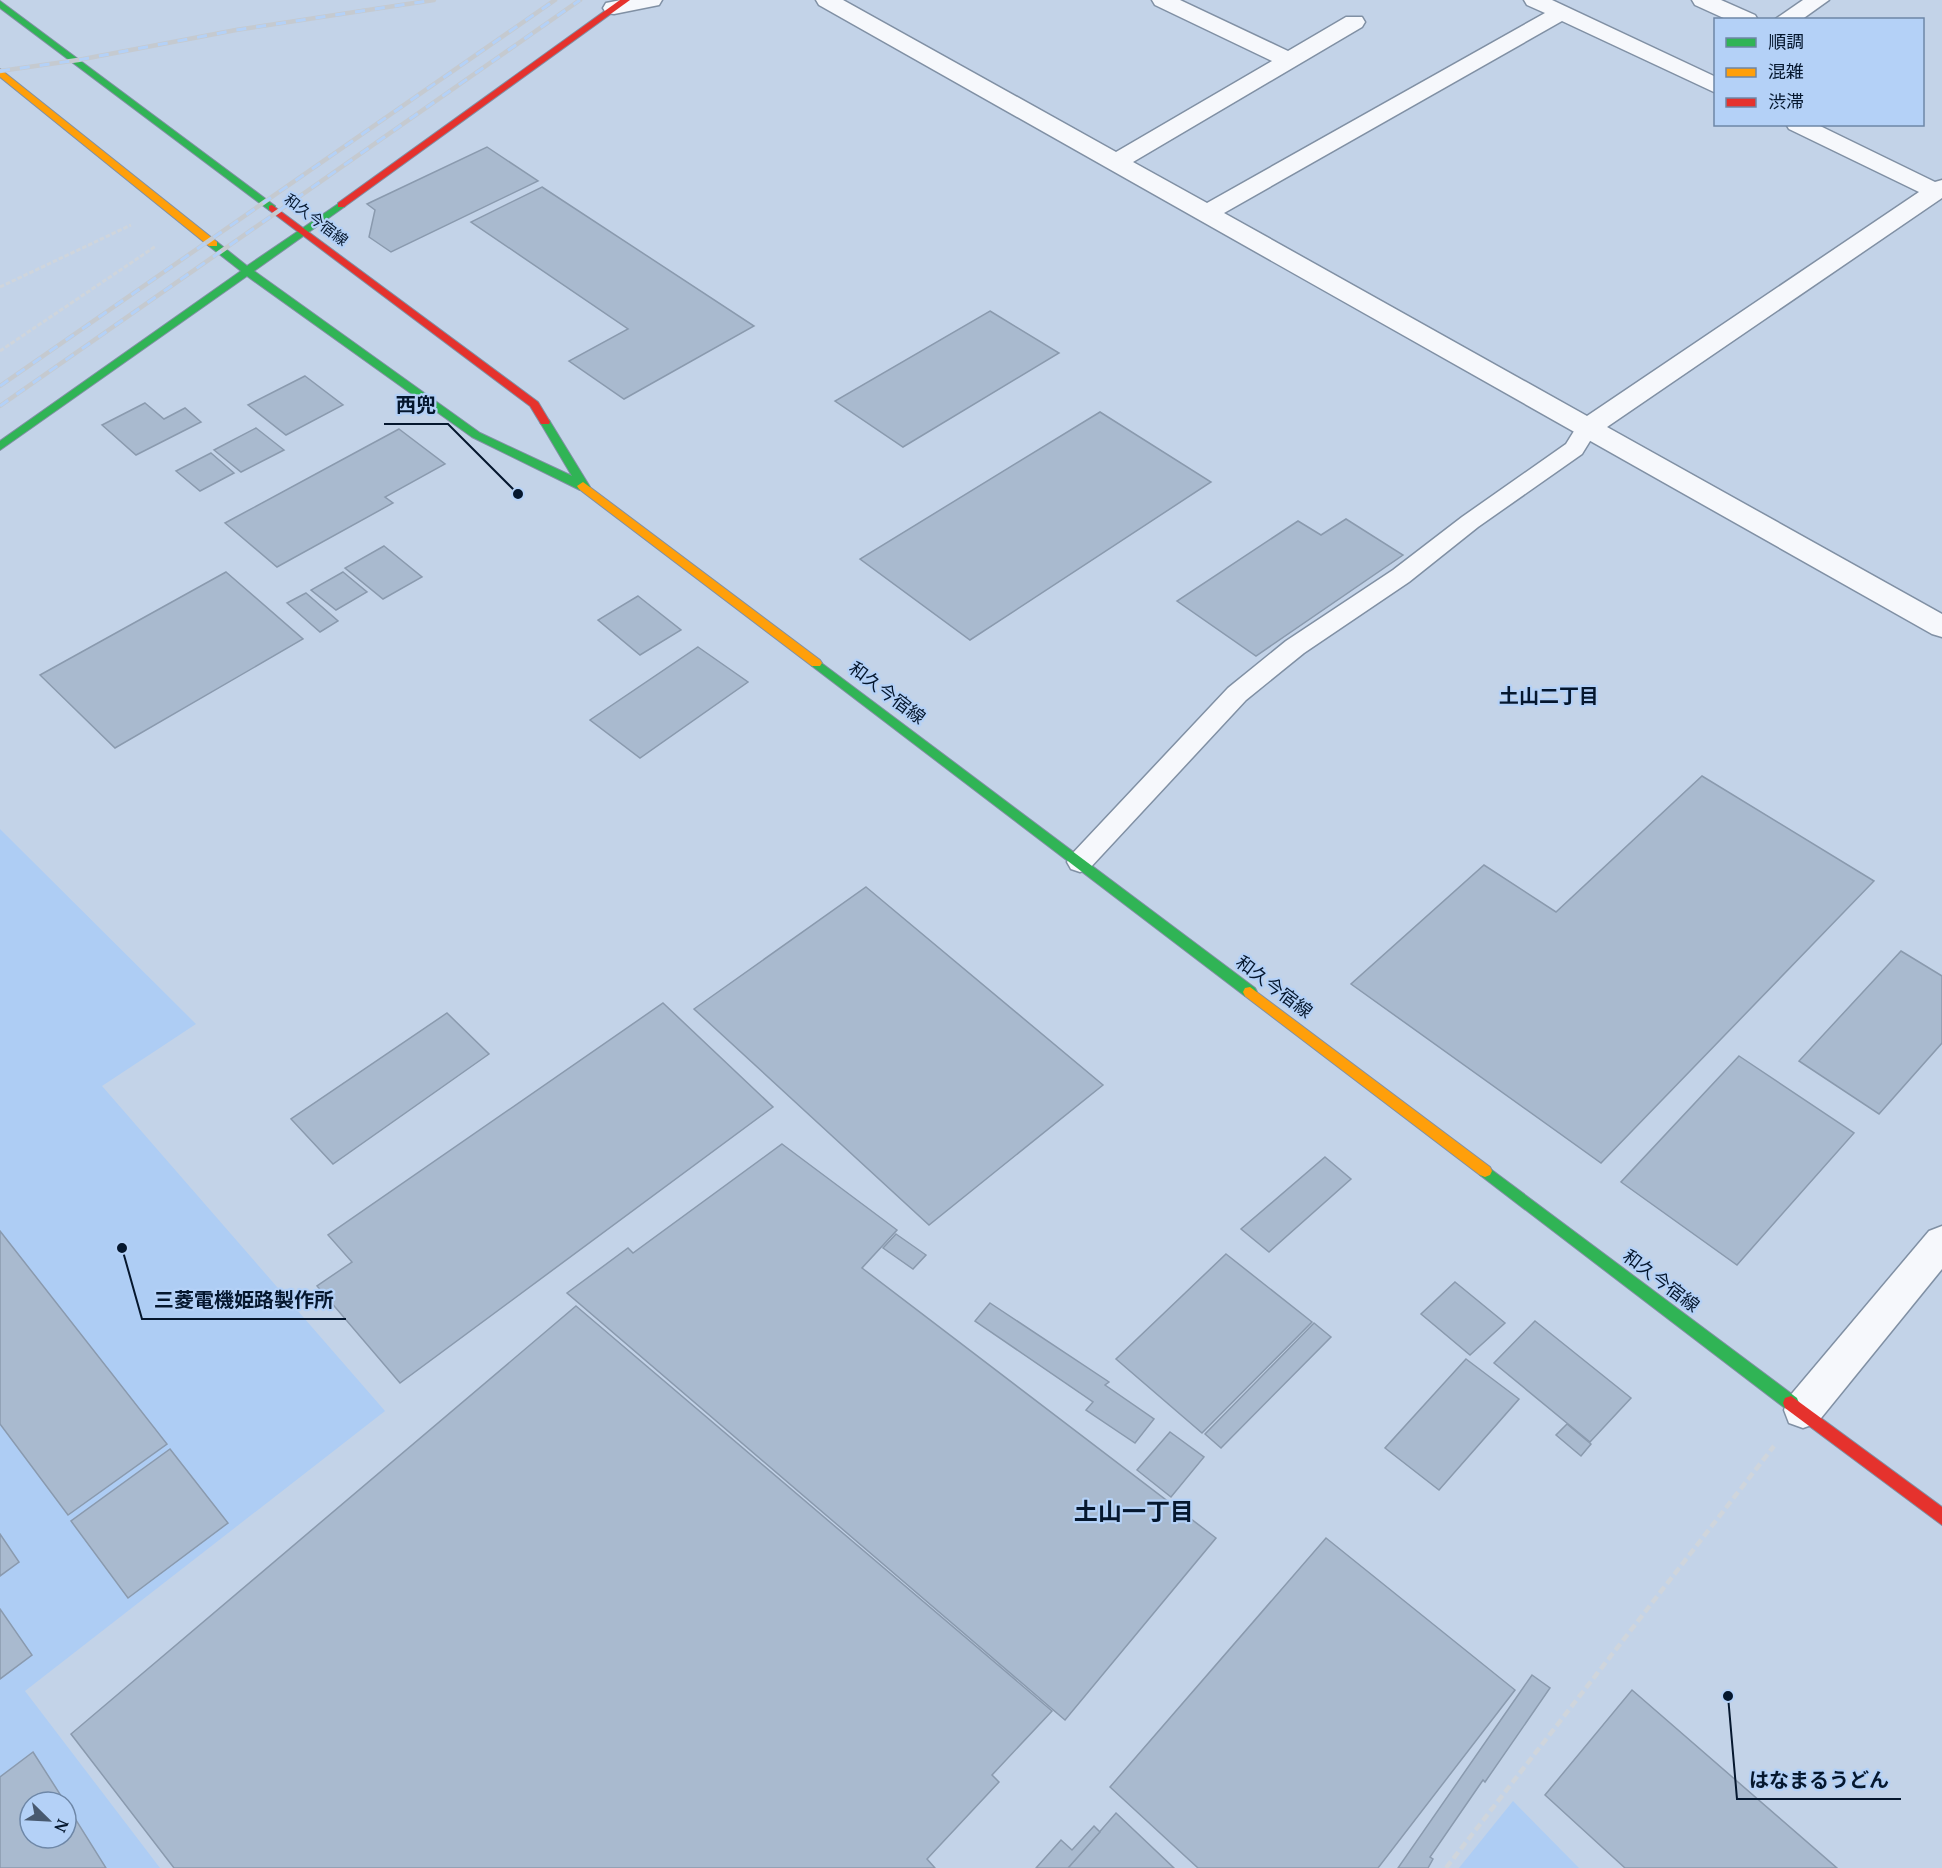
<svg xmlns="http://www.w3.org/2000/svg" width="1942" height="1868" font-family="'PT Serif','Noto Sans JP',serif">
	<rect width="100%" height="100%" fill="#c3d3e8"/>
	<g fill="#aecdf4" fill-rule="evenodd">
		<path d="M0,829L196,1024L102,1086L385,1411L25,1691L160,1868H0ZM30,1802H66V1838H30Z"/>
		<polygon points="1513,1801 1579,1868 1459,1868"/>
	</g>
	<g fill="#a9bacf" stroke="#8a9aae" stroke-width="1.5">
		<polygon points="487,147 538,181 391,252 369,237 375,210 367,204"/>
		<polygon points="542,187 754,326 624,399 569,361 628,329 471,222"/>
		<polygon points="990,311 1059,353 903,447 835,401"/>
		<polygon points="305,376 343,405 286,435 248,405"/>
		<polygon points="145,403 164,419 185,408 201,422 136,455 102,425"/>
		<polygon points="1100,412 1211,482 970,640 860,559"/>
		<polygon points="256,428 284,450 241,472 214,450"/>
		<polygon points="399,429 445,464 385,497 393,503 277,567 225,523"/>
		<polygon points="211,453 234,473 200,491 176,471"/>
		<polygon points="1346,519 1403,555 1256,656 1177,601 1298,521 1321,535"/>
		<polygon points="384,546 422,577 383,599 345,568"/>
		<polygon points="226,572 303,639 115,748 40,675"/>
		<polygon points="343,572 367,592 336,610 311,590"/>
		<polygon points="306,593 338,621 320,632 287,603"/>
		<polygon points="638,596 681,630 640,655 598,620"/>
		<polygon points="698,647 748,682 640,758 590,720"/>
		<polygon points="1702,776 1874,881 1601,1163 1351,984 1484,865 1556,912"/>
		<polygon points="866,887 1103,1085 929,1225 694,1009"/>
		<polygon points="1901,951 1942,976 1942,1043 1879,1114 1799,1061"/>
		<polygon points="663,1003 773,1107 400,1383 317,1286 352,1262 328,1235"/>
		<polygon points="447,1013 489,1054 333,1164 291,1119"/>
		<polygon points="1739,1056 1854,1133 1737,1265 1621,1182"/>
		<polygon points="782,1144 897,1230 862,1268 1216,1538 1065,1720 567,1293 628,1248 633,1253"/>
		<polygon points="1325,1157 1351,1179 1269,1252 1241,1229"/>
		<polygon points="0,1231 167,1444 68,1515 0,1424"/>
		<polygon points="896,1234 926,1255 913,1269 883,1248"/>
		<polygon points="1226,1254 1312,1322 1202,1433 1116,1359"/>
		<polygon points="1455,1282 1505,1323 1470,1355 1421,1314"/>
		<polygon points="990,1303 1109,1382 1105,1385 1154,1419 1135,1443 1086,1410 1093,1402 975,1321"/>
		<polygon points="576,1306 1052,1711 992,1775 999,1782 927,1859 935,1868 174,1868 71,1734"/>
		<polygon points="1535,1321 1631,1398 1590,1442 1494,1363"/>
		<polygon points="1314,1323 1331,1337 1221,1448 1205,1434"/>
		<polygon points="1466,1359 1519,1399 1439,1490 1385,1448"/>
		<polygon points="1567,1424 1591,1444 1581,1456 1556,1435"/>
		<polygon points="1170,1432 1204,1457 1171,1497 1137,1470"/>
		<polygon points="170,1449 228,1523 128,1598 71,1521"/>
		<polygon points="0,1534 19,1562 0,1576"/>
		<polygon points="1326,1538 1515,1690 1378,1868 1198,1868 1110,1787"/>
		<polygon points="0,1609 32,1655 0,1679"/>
		<polygon points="1532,1675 1550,1688 1485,1782 1483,1780 1430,1857 1433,1859 1428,1868 1398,1868"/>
		<polygon points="1632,1690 1837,1868 1625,1868 1545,1795"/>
		<polygon points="33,1752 65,1802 30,1802 30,1838 66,1838 66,1804 106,1868 0,1868 0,1777"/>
		<polygon points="1116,1813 1174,1868 1068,1868"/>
		<polygon points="1094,1826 1100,1832 1068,1868 1036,1868 1061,1840 1072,1850"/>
	</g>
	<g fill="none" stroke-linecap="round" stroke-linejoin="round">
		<g stroke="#8090a4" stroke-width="3">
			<polygon id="lane" points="1587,421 1595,423 1598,428 1582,454 1478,527 1409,582 1304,653 1246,700 1089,869 1080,872 1071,869 1067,862 1071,855 1228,688 1286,641 1393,570 1462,517 1566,444 1579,423"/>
		</g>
		<g stroke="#8090a4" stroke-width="3">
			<g id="street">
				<polygon points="621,0 662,0 659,5 614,14 606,13 603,8 606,3"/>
				<polygon points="816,0 843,0 1116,152 1272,61 1155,5 1152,0 1180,0 1288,51 1346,17 1362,17 1365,22 1362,27 1133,162 1207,203 1545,13 1527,5 1524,0 1552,0 1716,77 1716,93 1562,21 1224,213 1587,416 1919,192 1789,129 1786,124 1816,124 1935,182 1942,180 1942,198 1607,427 1942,614 1942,637 1932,634 819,5"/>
				<polygon points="1692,0 1721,0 1755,15 1758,20 1728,20 1695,5"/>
				<polygon points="1803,0 1829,0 1801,20 1774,20"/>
				<polygon points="1942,1226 1942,1269 1817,1423 1803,1428 1789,1423 1784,1410 1789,1397 1929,1231"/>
			</g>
		</g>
		<g stroke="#8090a4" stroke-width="2">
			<g id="fast">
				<polygon points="0,1 275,206 275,210 269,210 0,8"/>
				<polygon points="341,202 346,205 344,207 254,271 480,433 572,476 540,422 541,420 549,420 590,487 588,490 580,490 472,437 247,276 0,450 0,441 241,271 209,246 209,242 217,242 247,266"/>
				<polygon points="816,659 1255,988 1257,992 1255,996 1245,996 812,666 810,663"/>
				<polygon points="1485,1165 1797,1398 1799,1403 1797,1408 1791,1410 1785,1408 1480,1175 1478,1171 1480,1167"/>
			</g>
		</g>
		<g stroke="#8090a4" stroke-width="2">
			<g id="slow">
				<polygon points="0,69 217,242 217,246 209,246 0,77"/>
				<polygon points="583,482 820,660 822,663 820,666 812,666 579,489 577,486"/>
				<polygon points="1250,987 1490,1167 1492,1171 1490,1175 1485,1177 1480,1175 1245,996 1243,992 1245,988"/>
			</g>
		</g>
		<g stroke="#8090a4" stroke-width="2">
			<g id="jam">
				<polygon points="620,0 630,0 344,207 338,207 338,203"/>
				<polygon points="272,205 538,402 550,422 549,424 541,424 530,406 269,210 269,206"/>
				<polygon points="1791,1396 1942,1507 1942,1525 1785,1408 1783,1403 1785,1398"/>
			</g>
		</g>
		<g stroke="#cfd5dc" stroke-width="3" stroke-dasharray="4.5 2" stroke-linecap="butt">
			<polyline points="0,287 131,225"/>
			<polyline points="0,351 156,246"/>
		</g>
		<polyline stroke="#cfd5dc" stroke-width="4.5" stroke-dasharray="8 4" stroke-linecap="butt" points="1446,1868 1774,1446"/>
		<use href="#lane" fill="#f6f8fc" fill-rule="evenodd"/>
		<use href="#street" fill="#f6f8fc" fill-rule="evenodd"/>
		<use href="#fast" fill="#30b455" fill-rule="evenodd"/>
		<use href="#slow" fill="#ff9f0a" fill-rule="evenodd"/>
		<use href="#jam" fill="#e5322d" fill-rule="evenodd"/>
		<g stroke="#c5cad0" stroke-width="4.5">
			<g id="rail">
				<polyline points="0,71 78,60 236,30 434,0"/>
				<polyline points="0,386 555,0"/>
				<polyline points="0,406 580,0"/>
			</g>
		</g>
		<use href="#rail" stroke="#b4d1f7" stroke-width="3" stroke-dasharray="10" stroke-linecap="butt"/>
	</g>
	<g text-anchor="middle" stroke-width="4.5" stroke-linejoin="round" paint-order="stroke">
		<g font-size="15" fill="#05172e" stroke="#b4d1f7">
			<text transform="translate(316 220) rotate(37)" y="5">和久今宿線</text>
		</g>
		<g font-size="18" fill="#05172e" stroke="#b4d1f7">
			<text transform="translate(887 693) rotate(37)" y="6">和久今宿線</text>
			<text transform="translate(1274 987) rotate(37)" y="6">和久今宿線</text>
			<text transform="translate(1661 1281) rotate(37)" y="6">和久今宿線</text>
		</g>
		<g font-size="20" font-weight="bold" fill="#05172e" stroke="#b4d1f7">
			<text x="1549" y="703">土山二丁目</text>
		</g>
		<g font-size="24" font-weight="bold" fill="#05172e" stroke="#b4d1f7">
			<text x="1134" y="1520">土山一丁目</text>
		</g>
	</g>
	<path fill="none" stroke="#05172e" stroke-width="2" d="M518 494L448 424H384M122 1248L142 1319H346M1728 1696L1737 1799H1901"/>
	<g fill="#05172e" stroke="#b4d1f7" stroke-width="2">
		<circle cx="518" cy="494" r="6"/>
		<circle cx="122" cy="1248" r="6"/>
		<circle cx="1728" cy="1696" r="6"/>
	</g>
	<g font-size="20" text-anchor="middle" font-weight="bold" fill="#05172e" stroke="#b4d1f7" stroke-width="4.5" stroke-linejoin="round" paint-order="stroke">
		<text x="416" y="412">西兜</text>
		<text x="244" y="1307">三菱電機姫路製作所</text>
		<text x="1819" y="1787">はなまるうどん</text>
	</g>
	<rect x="1714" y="18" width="210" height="108" fill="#b4d1f7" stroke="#6e87a7" stroke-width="1.5"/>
	<rect x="1726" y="38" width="30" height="9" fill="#30b455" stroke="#6e87a7" stroke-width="1.5"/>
	<text x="1768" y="48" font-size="18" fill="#05172e">順調</text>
	<rect x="1726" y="68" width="30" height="9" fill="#ff9f0a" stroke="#6e87a7" stroke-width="1.5"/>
	<text x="1768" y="78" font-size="18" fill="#05172e">混雑</text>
	<rect x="1726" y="98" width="30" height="9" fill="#e5322d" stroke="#6e87a7" stroke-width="1.5"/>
	<text x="1768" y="108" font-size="18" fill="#05172e">渋滞</text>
	<g transform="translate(48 1820) rotate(114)"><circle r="28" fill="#b4d1f7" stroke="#6e87a7" stroke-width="1.5"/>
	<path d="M0-4.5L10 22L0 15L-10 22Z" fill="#48596f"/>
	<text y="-9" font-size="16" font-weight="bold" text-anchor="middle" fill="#05172e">N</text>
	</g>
</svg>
